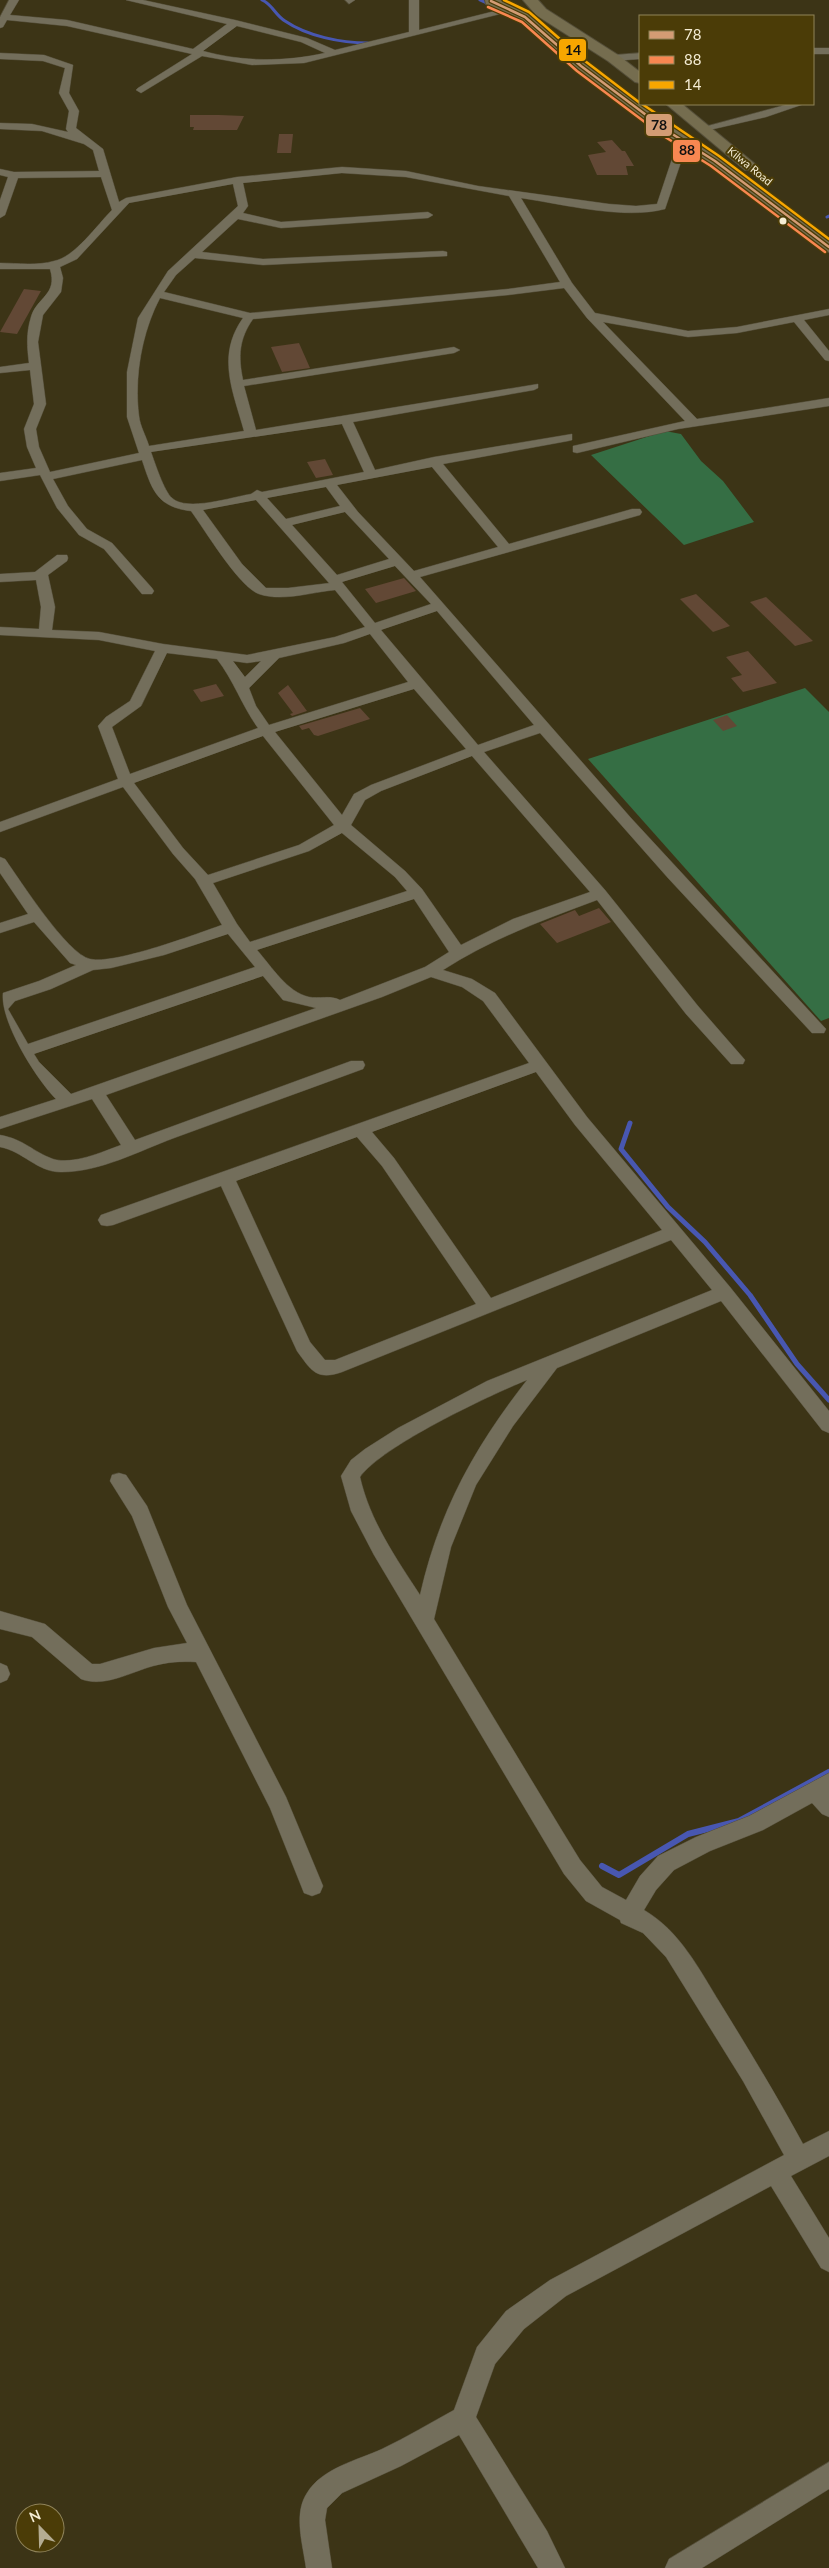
<svg xmlns="http://www.w3.org/2000/svg" width="829" height="2568" font-family="Lato,sans-serif">
	<rect width="100%" height="100%" fill="#3c3416"/>
	<g fill="#356e44">
		<polygon points="665,431 681,434 701,461 723,481 754,522 684,545 591,455"/>
		<polygon points="805,688 829,712 829,1018 821,1021 588,759"/>
	</g>
	<g fill="none" stroke-linecap="round" stroke-linejoin="round">
		<g stroke="#4857b1" stroke-width="3">
			<path d="M262,0C273,5 275,15 285,21C307,36 341,43 368,43"/>
			<polyline points="480,0 491,5"/>
			<polyline points="827,217 829,216"/>
		</g>
		<polyline stroke="#4857b1" stroke-width="5" points="630,1123 621,1149 668,1207 705,1242 750,1295 797,1364 829,1400"/>
		<polyline stroke="#4857b1" stroke-width="6" points="602,1866 619,1875 688,1834 739,1821 829,1772"/>
	</g>
	<g fill="#624835">
		<polygon points="190,115 219,115 244,116 237,130 193,130 194,127 190,127"/>
		<polygon points="279,134 293,134 291,153 277,153"/>
		<polygon points="612,140 622,151 625,151 634,166 626,166 628,175 597,175 588,155 606,152 597,142"/>
		<polygon points="24,289 41,291 17,334 0,332"/>
		<polygon points="299,343 310,368 282,372 271,347"/>
		<polygon points="325,459 333,475 316,478 307,462"/>
		<polygon points="404,578 416,591 376,603 365,589"/>
		<polygon points="696,594 730,626 713,632 680,599"/>
		<polygon points="766,597 813,641 795,646 750,602"/>
		<polygon points="748,651 777,683 743,692 731,678 742,675 726,657"/>
		<polygon points="216,684 224,696 201,702 193,690"/>
		<polygon points="288,685 307,711 292,716 290,714 293,713 278,693"/>
		<polygon points="360,708 370,719 318,736 314,735 309,728 302,730 299,726"/>
		<polygon points="727,715 737,726 723,731 713,720"/>
		<polygon points="599,908 611,922 557,943 540,924 575,910 579,916"/>
	</g>
	<g fill="none" stroke-linecap="round" stroke-linejoin="round">
		<g stroke="#544e39" stroke-width="1">
			<g id="minor">
				<path d="M9,0H19L10,15L67,20L193,49L227,24L126,0H143L235,20L307,38L335,50L409,32V0H419V30L511,7L516,10L304,63L252,65L202,56L141,93L136,90L138,88L192,54L67,26L7,20L3,27L0,28V17ZM237,26L301,42L325,53C285,62 243,62 203,51Z"/>
				<polygon points="345,0 355,0 349,4"/>
				<rect x="813" y="48" width="16" height="6"/>
				<path d="M0,53L44,55L73,65L69,93L79,111L76,128L103,149L119,202L126,198L237,177L342,167L406,171L478,186L609,204L636,206L657,204L673,156L684,142H692L693,144L683,156L665,209C623,220 563,204 521,198L572,283L595,313L688,331L737,327L829,309V315L804,320L829,351V361L825,360L794,322L737,333L688,337L603,322L697,419L829,398V406L678,429L577,453L573,452V446L685,421L587,318L564,288L508,295L253,319C239,339 238,356 243,380L454,347L460,350L454,353L244,386L256,430L538,384V388L534,390L353,422L375,470L434,457L572,434V440L568,441L443,464L509,544L632,509H640L642,512L640,515L420,577L631,818L826,1029L824,1033H812L668,878L540,733L484,752L605,890L698,1006L745,1060L743,1064H731L686,1014L597,900C543,920 491,939 443,970L472,979L495,993L587,1117L730,1287L829,1411V1433L822,1430L721,1301L557,1368L513,1426L476,1485L451,1547L434,1619L561,1829L580,1860L602,1887L626,1900L640,1876L658,1856L696,1837L749,1816L829,1773V1817L822,1814L812,1803L763,1830L710,1851L674,1870L656,1890L644,1910C680,1931 699,1969 720,2003C749,2050 777,2096 803,2144L829,2131V2156L791,2176L829,2238V2272L821,2268L771,2186L566,2296L524,2329L495,2364L476,2417L547,2531L565,2568H538L459,2435L401,2466L342,2493L327,2508L325,2520L332,2568H306C303,2545 293,2514 307,2493C322,2468 358,2460 382,2449C407,2437 430,2423 454,2410L477,2347L506,2311L550,2280L784,2155L743,2081L666,1957L643,1933L621,1923L620,1920L586,1901L564,1874L374,1555L351,1511L341,1476L351,1460L365,1449L398,1428L487,1381L712,1290L671,1240L342,1372C316,1381 311,1370 297,1351L221,1186L113,1225L107,1226L101,1225L98,1220L101,1215L529,1063L483,1001L462,987L431,977L382,997L106,1095L135,1140L351,1061H363L365,1065L363,1069C300,1092 237,1115 174,1138C139,1151 100,1172 62,1172C38,1173 23,1151 0,1147V1135C24,1139 33,1152 53,1159C73,1165 102,1152 121,1145L92,1099L0,1129V1117L56,1099C37,1080 0,1022 3,993L39,981L76,965L70,963L34,922L0,933V923L28,914L0,873V857L5,859C20,880 67,954 90,959C114,965 196,934 222,925L195,879L173,854L123,787L0,832V822L118,779L98,726L106,717L130,701L155,651L99,640L0,635V627L39,629L41,607L36,580L0,582V574L35,572L57,555H67L68,558L67,561L48,575L55,607L52,630L99,632L163,644L247,655L335,637L365,627L335,590C312,592 282,602 259,594C239,587 205,530 191,511C157,507 152,490 142,460L53,479L68,506L87,529L112,543L152,588L154,591L152,594H142L104,549L79,535L57,508L40,475L0,481V473L36,468L27,447L24,429L34,404L30,370L0,373V367L29,363C27,347 26,333 31,317C37,297 58,295 50,269H0V263C18,263 37,266 54,261C75,257 97,225 112,210L101,177L18,178L5,215L0,218V200L8,177L0,175V169L14,172L99,171L93,150L84,144L42,131L0,129V123L32,124L68,132L66,129L69,111L59,93L65,68L43,61L0,59ZM342,173L406,177L509,196L560,282L508,289L250,313L164,292L176,275L195,258L263,265L447,256V252L443,251L263,259L202,252L238,219L281,228L428,218L433,215L428,212L281,222L243,213L248,206L243,183ZM233,184L238,206L168,271L138,318L127,372V417L139,453L50,472L39,447L36,429L46,404L38,342L43,315L61,292L63,278L60,267L77,259L129,203ZM160,298L243,318C216,356 233,391 244,431L149,446C146,436 140,426 139,416C134,377 142,332 160,298ZM342,424L364,472L262,492L257,490L251,494C232,497 187,512 172,498C164,491 155,463 151,452ZM432,467L498,547L414,571L358,512L337,485ZM326,487L340,506L286,519L267,498ZM256,500L329,583H330L288,588H266L242,564L203,510ZM345,512L389,559L337,575L292,525ZM395,566L431,604L375,623L342,582ZM437,611L534,725L478,745L381,630ZM370,634L408,682L269,725L256,706L249,688L279,658L344,643ZM167,653L217,659C234,681 242,706 258,728L130,774L112,727L141,706ZM233,661L247,663L261,661L245,677ZM414,689L466,749L371,785L354,794L342,815L275,732ZM263,736L334,825L299,845L208,875L183,848L134,783ZM472,756L590,892L513,919L461,945L422,889L405,871L351,825L365,800L381,791ZM342,833L395,877L407,891L250,942L237,924L213,883L309,851ZM414,899L449,952L425,967L340,1000C330,995 319,999 309,997C287,992 272,967 257,950ZM228,934L255,967L28,1044L8,1009L15,1001L51,989L93,970L111,968L164,955ZM263,976L283,1000L316,1008L71,1094L39,1062L34,1054ZM536,1072L575,1125L662,1230L491,1298L394,1158L372,1132ZM357,1137L382,1166L476,1304L335,1360H325L310,1342L236,1181ZM527,1380C474,1448 439,1511 420,1595C396,1558 370,1521 360,1477C382,1446 488,1396 527,1380Z"/>
				<polygon points="640,53 640,59 613,61 608,58 613,55"/>
				<polygon points="789,104 804,104 766,117 705,131 700,128"/>
				<path d="M119,1473L126,1475L147,1506L187,1605L286,1797L323,1886L320,1893L312,1896L304,1893L270,1808L196,1662C181,1661 167,1662 153,1666C131,1672 104,1688 81,1679L32,1637L0,1629V1611L45,1624L92,1664H100L154,1648L187,1643L168,1607L132,1516L110,1481L112,1475Z"/>
				<polygon points="0,1663 7,1666 10,1674 7,1680 0,1683"/>
				<polygon points="829,2462 829,2489 702,2568 665,2568 669,2559"/>
			</g>
		</g>
		<g stroke="#544e39" stroke-width="2">
			<g id="highway">
				<polygon points="485,0 500,0 530,14 586,63 640,104 720,158 829,239 829,252 823,250 710,164 661,133 576,69 520,20 486,4"/>
				<polygon points="523,0 538,0 546,9 618,55 640,72 640,83 635,82 608,61 536,15"/>
				<polygon points="666,104 682,104 755,164 758,167 755,170 745,170"/>
			</g>
		</g>
		<use href="#minor" fill="#736e5b" fill-rule="evenodd"/>
		<use href="#highway" fill="#756d4f" fill-rule="evenodd"/>
		<g stroke="#4b3c07" stroke-width="5">
			<polyline id="bus-1" points="491,1 525,17 581,66 666,130 715,161 829,247"/>
		</g>
		<g stroke="#4b3c07" stroke-width="5">
			<polyline id="bus-2" points="488,7 522,22 577,71 662,135 711,166 825,252"/>
		</g>
		<g stroke="#4b3c07" stroke-width="5">
			<g id="bus-3">
				<polyline points="504,0 529,12 585,61 640,103"/>
				<polyline points="642,104 719,156 829,239"/>
			</g>
		</g>
		<use href="#bus-1" stroke="#d39c74" stroke-width="2.5"/>
		<use href="#bus-2" stroke="#f88751" stroke-width="2.5"/>
		<use href="#bus-3" stroke="#f7a600" stroke-width="2.5"/>
	</g>
	<circle fill="#f5edd4" stroke="#4b3c07" stroke-width="2" cx="783" cy="221" r="4.5"/>
	<g text-anchor="middle" stroke-width="4" stroke-linejoin="round" paint-order="stroke">
		<g font-size="11" fill="#f5edd4" stroke="#4b3c07">
			<text transform="translate(750 166) rotate(39)" y="4">Kilwa Road</text>
		</g>
	</g>
	<g stroke="#4b3c07" stroke-width="2">
		<rect x="558" y="38" width="29" height="24" rx="5" fill="#f7a600"/>
		<rect x="645" y="113" width="28" height="24" rx="5" fill="#d39c74"/>
		<rect x="672" y="139" width="29" height="24" rx="5" fill="#f88751"/>
	</g>
	<g font-size="14" text-anchor="middle" font-weight="bold" fill="#111">
		<text x="573" y="55">14</text>
		<text x="659" y="130">78</text>
		<text x="687" y="155">88</text>
	</g>
	<rect x="639" y="15" width="175" height="90" fill="#4b3c07" stroke="#8f8359"/>
	<rect x="649" y="31" width="25" height="8" fill="#d39c74" stroke="#8f8359"/>
	<text x="684" y="40" font-size="15" fill="#f5edd4">78</text>
	<rect x="649" y="56" width="25" height="8" fill="#f88751" stroke="#8f8359"/>
	<text x="684" y="65" font-size="15" fill="#f5edd4">88</text>
	<rect x="649" y="81" width="25" height="8" fill="#f7a600" stroke="#8f8359"/>
	<text x="684" y="90" font-size="15" fill="#f5edd4">14</text>
	<g transform="translate(40 2528) rotate(337)"><circle r="24" fill="#4b3c07" stroke="#8f8359"/>
	<path d="M0-4L9 19L0 12L-9 19Z" fill="#b4ac92"/>
	<text y="-8" font-size="14" font-weight="bold" text-anchor="middle" fill="#f5edd4">N</text>
	</g>
</svg>
